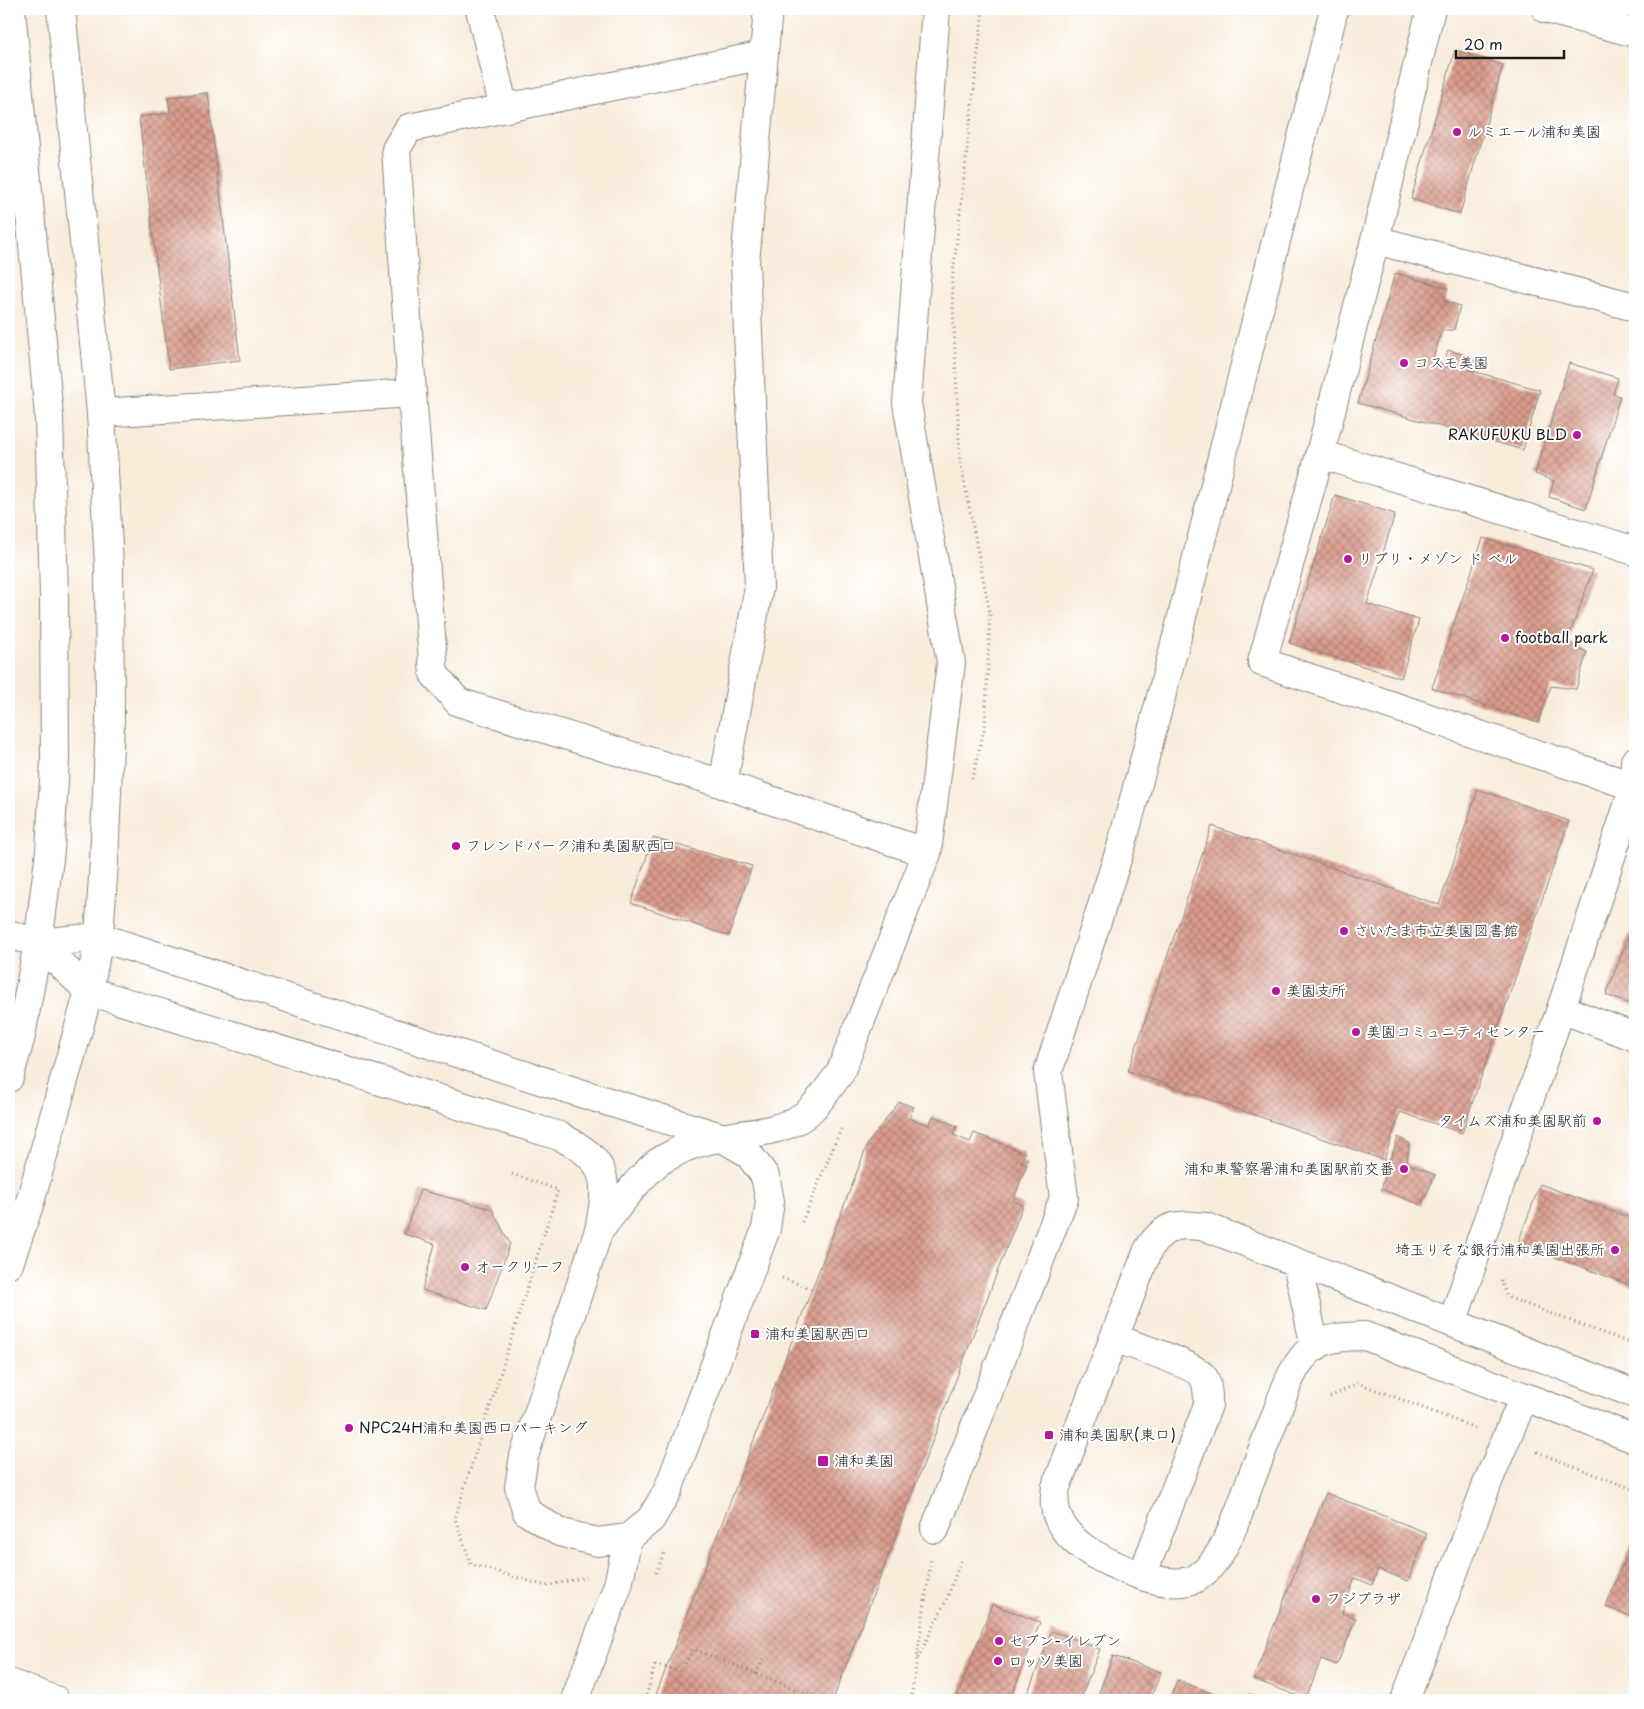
<svg xmlns="http://www.w3.org/2000/svg" width="1644" height="1709" font-family="'Playpen Sans','Klee One',sans-serif">
	<defs>
		<pattern id="building-cross-hatch" width="8" height="8" patternUnits="userSpaceOnUse" patternTransform="scale(1.25)"><rect width="8" height="8" fill="#da9c8c"/><path d="M0 0l8 8M0 8l8-8" fill="none" stroke="#b07e72"/></pattern>
	</defs>
	<rect width="100%" height="100%" fill="#fff"/>
	<filter id="ink" filterUnits="userSpaceOnUse"><feTurbulence type="fractalNoise" baseFrequency=".02" numOctaves="2"/><feDisplacementMap in="SourceGraphic" scale="10" xChannelSelector="R" yChannelSelector="G"/><feConvolveMatrix kernelMatrix="1 2 1 2 8 2 1 2 1" color-interpolation-filters="sRGB"/></filter>
	<filter id="wash" filterUnits="userSpaceOnUse"><feTurbulence type="fractalNoise" baseFrequency=".0096" numOctaves="4" result="noise"/><feDisplacementMap in="SourceGraphic" scale="20" xChannelSelector="R" yChannelSelector="G"/><feGaussianBlur stdDeviation="1.12" result="paint"/><feColorMatrix in="noise" values="0 0 0 0 0 0 0 0 0 0 0 0 0 0 0 0 0 1.4 0 .05"/><feComposite in="paint" operator="in"/></filter>
	<g filter="url(#wash)">
		<rect width="100%" height="100%" fill="#f8ecdb"/>
		<g id="blocks">
			<g fill="url(#building-cross-hatch)">
				<polygon points="1455,50 1503,65 1460,214 1411,199"/>
				<polygon points="208,93 240,360 169,369 139,117 170,113 168,97"/>
				<polygon points="1395,273 1448,288 1444,301 1460,306 1454,330 1442,330 1432,361 1444,364 1448,350 1472,357 1469,370 1540,390 1523,450 1358,403"/>
				<polygon points="1569,363 1618,378 1613,394 1620,396 1586,509 1549,497 1554,481 1535,474"/>
				<polygon points="1335,495 1395,514 1367,604 1419,620 1401,678 1289,643"/>
				<polygon points="1483,538 1593,570 1567,642 1587,652 1576,689 1551,686 1538,723 1432,688"/>
				<polygon points="1478,789 1569,821 1462,1133 1400,1112 1384,1160 1128,1071 1212,826 1439,905"/>
				<polygon points="653,838 752,866 729,936 631,903"/>
				<polygon points="1635,919 1635,1006 1606,995"/>
				<polygon points="899,1102 914,1107 909,1118 919,1122 929,1125 933,1116 957,1126 953,1135 970,1142 974,1133 1025,1153 1021,1162 1027,1164 1013,1201 1023,1205 834,1697 842,1700 654,1700 868,1143"/>
				<polygon points="1398,1137 1409,1143 1407,1163 1435,1175 1421,1205 1381,1189"/>
				<polygon points="1540,1184 1635,1220 1635,1287 1518,1243"/>
				<polygon points="420,1190 492,1209 510,1244 486,1310 422,1290 435,1244 404,1234"/>
				<polygon points="1326,1493 1427,1533 1408,1581 1378,1569 1372,1585 1355,1578 1342,1613 1356,1618 1337,1665 1321,1659 1306,1699 1253,1679"/>
				<polygon points="1635,1532 1635,1618 1606,1607"/>
				<polygon points="992,1604 1040,1622 1010,1700 956,1700"/>
				<polygon points="1052,1631 1100,1649 1080,1700 1025,1700"/>
				<polygon points="1113,1656 1161,1672 1150,1700 1096,1700"/>
				<polygon points="1177,1680 1230,1700 1170,1700"/>
				<polygon points="1249,1695 1261,1700 1247,1700"/>
			</g>
		</g>
	</g>
	<g filter="url(#ink)">
		<use href="#blocks" fill-opacity="0" stroke="#8a847c" stroke-width="1"/>
		<g fill="none" stroke-linecap="round" stroke-linejoin="round">
			<g stroke="#8a847c" stroke-width="30">
				<g id="minor">
					<polyline points="480,9 504,109"/>
					<polyline points="1431,9 1375,240 1635,307"/>
					<polyline points="1546,9 1635,33"/>
					<polyline points="764,55 409,128 396,149 412,393 434,674 458,702 723,784 927,853"/>
					<polyline points="101,413 412,393"/>
					<polyline points="1320,454 1375,240"/>
					<polyline points="1635,551 1320,454 1262,662 1635,787"/>
					<polyline points="723,784 759,587 745,263 768,9"/>
					<path d="M9,934L38,943L99,937L577,1092L721,1137L748,1153L765,1176L770,1201L766,1229L668,1490L651,1519L628,1538L597,1542L559,1532L527,1512L519,1487L524,1456L599,1230C609,1180 609,1160 559,1136L89,991L38,943"/>
					<polyline points="1561,1009 1635,1037"/>
					<polyline points="9,1078 21,1036 38,943 50,851 55,760 54,595 49,416 11,9"/>
					<path d="M602,1227C619,1205 636,1181 657,1163C664,1158 673,1154 680,1150C717,1131 769,1139 802,1117C816,1108 829,1087 840,1073L927,853L951,663L907,403L936,9"/>
					<polyline points="1297,1263 1315,1347"/>
					<polyline points="9,1264 30,1202 89,991 99,937 104,862 110,721 109,566 101,413 61,9"/>
					<polyline points="1452,1323 1561,1009 1634,787 1635,761"/>
					<path d="M1114,1338C1132,1345 1196,1364 1204,1378C1208,1386 1208,1396 1208,1405L1142,1576"/>
					<path d="M1635,1394L1206,1227C1178,1223 1164,1224 1148,1250L1056,1487C1055,1493 1054,1500 1055,1506C1057,1524 1071,1539 1084,1548C1107,1564 1172,1595 1198,1577C1226,1558 1238,1513 1250,1482C1259,1459 1268,1435 1277,1412C1285,1389 1294,1361 1314,1347C1330,1336 1347,1337 1365,1336L1635,1439"/>
					<polyline points="935,1529 1064,1198 1048,1072 1122,844 1179,629 1334,9"/>
					<polyline points="9,1683 55,1700"/>
					<polyline points="575,1700 618,1585 628,1538"/>
					<polyline points="1405,1700 1489,1479 1524,1397"/>
				</g>
			</g>
			<g stroke="#8a847c" stroke-width="3" stroke-dasharray="1 4" stroke-linecap="butt">
				<polyline points="972,779 985,726 990,614 960,460 952,283 983,9"/>
				<polyline points="512,1174 558,1190 455,1518 471,1564 546,1586 586,1577"/>
				<polyline points="802,1222 841,1129"/>
				<polyline points="782,1278 812,1289"/>
				<polyline points="1501,1280 1507,1297 1635,1345"/>
				<polyline points="1330,1397 1358,1383 1475,1428"/>
				<polyline points="1537,1452 1635,1490"/>
				<polyline points="656,1573 665,1551"/>
				<polyline points="918,1658 946,1601 961,1560"/>
				<polyline points="756,1674 764,1658"/>
				<polyline points="645,1700 655,1665"/>
				<polyline points="911,1700 931,1560"/>
			</g>
			<use href="#minor" stroke="#fff" stroke-width="28"/>
			<polyline stroke="#8a847c" stroke-width="3" stroke-dasharray="1 4" stroke-linecap="butt" points="655,1665 681,1671 693,1649 824,1700"/>
		</g>
	</g>
	<g fill="#b5179e" stroke="#fff" stroke-width="2">
		<circle cx="1457" cy="132" r="5"/>
		<circle cx="1404" cy="363" r="5"/>
		<circle cx="1577" cy="435" r="5"/>
		<circle cx="1348" cy="559" r="5"/>
		<circle cx="1505" cy="638" r="5"/>
		<circle cx="456" cy="846" r="5"/>
		<circle cx="1344" cy="931" r="5"/>
		<circle cx="1276" cy="991" r="5"/>
		<circle cx="1356" cy="1032" r="5"/>
		<circle cx="1597" cy="1121" r="5"/>
		<circle cx="1404" cy="1169" r="5"/>
		<circle cx="1615" cy="1250" r="5"/>
		<circle cx="465" cy="1267" r="5"/>
		<rect x="750" y="1329" width="10" height="10" rx="2.5"/>
		<circle cx="349" cy="1428" r="5"/>
		<rect x="1044" y="1430" width="10" height="10" rx="2.5"/>
		<rect x="817" y="1455" width="12" height="12" rx="2.5"/>
		<circle cx="1316" cy="1599" r="5"/>
		<circle cx="999" cy="1641" r="5"/>
		<circle cx="998" cy="1661" r="5"/>
	</g>
	<g text-anchor="middle" stroke-width="4" stroke-linejoin="round" paint-order="stroke">
		<g font-size="15" fill="#1c1c1c" stroke="#fff" text-anchor="start">
			<text x="1467" y="137">ルミエール浦和美園</text>
			<text x="1414" y="368">コスモ美園</text>
			<text x="1567" y="440" text-anchor="end">RAKUFUKU BLD</text>
			<text x="1358" y="564">リブリ・メゾン ド ベル</text>
			<text x="1515" y="643">football park</text>
			<text x="466" y="851">フレンドパーク浦和美園駅西口</text>
			<text x="1354" y="936">さいたま市立美園図書館</text>
			<text x="1286" y="996">美園支所</text>
			<text x="1366" y="1037">美園コミュニティセンター</text>
			<text x="1587" y="1126" text-anchor="end">タイムズ浦和美園駅前</text>
			<text x="1394" y="1174" text-anchor="end">浦和東警察署浦和美園駅前交番</text>
			<text x="1605" y="1255" text-anchor="end">埼玉りそな銀行浦和美園出張所</text>
			<text x="475" y="1272">オークリーフ</text>
			<text x="765" y="1339">浦和美園駅西口</text>
			<text x="359" y="1433">NPC24H浦和美園西口パーキング</text>
			<text x="1059" y="1440">浦和美園駅(東口)</text>
			<text x="834" y="1466">浦和美園</text>
			<text x="1326" y="1604">フジプラザ</text>
			<text x="1009" y="1646">セブン-イレブン</text>
			<text x="1008" y="1666">ロッソ美園</text>
		</g>
	</g>
	<rect width="1644" height="1709" fill="none" stroke="#fff" stroke-width="30"/>
	<path d="M1456 50v8h108v-8" fill="none" stroke="#1c1c1c" stroke-width="2.5"/>
	<text x="1464" y="50" font-size="15" fill="#1c1c1c" stroke="#ffffff" stroke-width="4" paint-order="stroke">20 m</text>
</svg>
